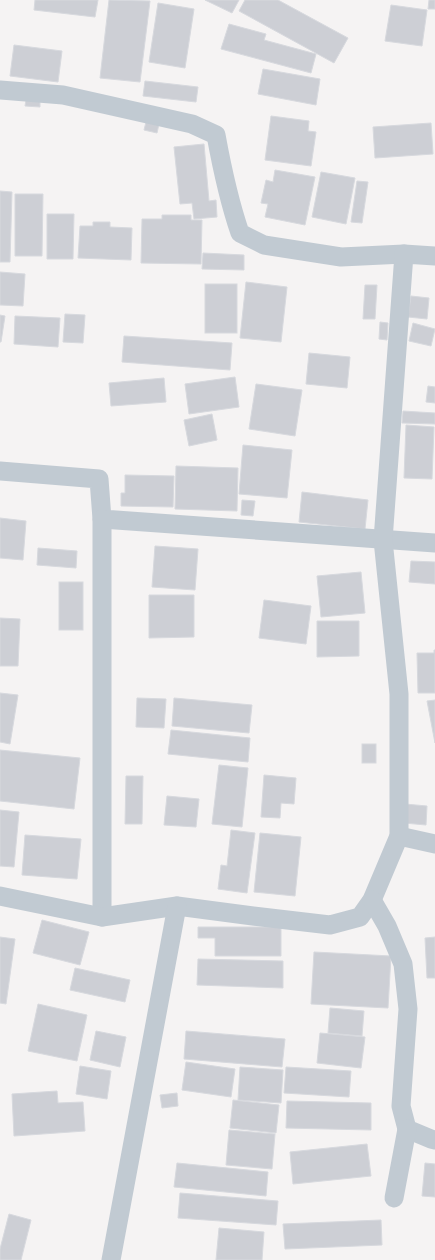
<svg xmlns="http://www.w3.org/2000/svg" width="435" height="1260" font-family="Quicksand,sans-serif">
	<rect width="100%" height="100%" fill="#f5f3f3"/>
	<g fill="#cdcfd5" stroke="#d7d9de">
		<polygon points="35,0 98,0 95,17 34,10"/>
		<polygon points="109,0 150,1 140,82 100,78"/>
		<polygon points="205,0 239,0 232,13"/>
		<polygon points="245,0 278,0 348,38 334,63 239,11"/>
		<polygon points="429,0 435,0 435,9 428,9"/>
		<polygon points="158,3 194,9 185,68 149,62"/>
		<polygon points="391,5 427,10 422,46 385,41"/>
		<polygon points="229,24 266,34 264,40 316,54 311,73 221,49"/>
		<polygon points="14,45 62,51 58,82 10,76"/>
		<polygon points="263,69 320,79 316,105 258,94"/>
		<polygon points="145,81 198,87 196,102 143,96"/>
		<polygon points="26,100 40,100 40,107 25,106"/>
		<polygon points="271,116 309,121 308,131 316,132 311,166 265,160"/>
		<polygon points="146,122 159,124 157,133 144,130"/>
		<polygon points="431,123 433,154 375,158 373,127"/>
		<polygon points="204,144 209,201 216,200 217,217 194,219 192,203 180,204 174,147"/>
		<polygon points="275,170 315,177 305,225 265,217 268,204 261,203 266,180 273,182"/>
		<polygon points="321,172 355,178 346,224 312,217"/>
		<polygon points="357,181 368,182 362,223 351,222"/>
		<polygon points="0,191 12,192 10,262 0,262"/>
		<polygon points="15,194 43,194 42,256 15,256"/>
		<polygon points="47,214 74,214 73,259 47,259"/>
		<polygon points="162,215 191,215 191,220 202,220 201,264 141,263 142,219 162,219"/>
		<polygon points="93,222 110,222 110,227 132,228 131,260 78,258 80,226 93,226"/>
		<polygon points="203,253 244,255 244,270 202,269"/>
		<polygon points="0,272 25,274 23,306 0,305"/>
		<polygon points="246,282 287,287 281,342 240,338"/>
		<rect x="205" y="284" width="32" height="49"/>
		<polygon points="365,285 377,285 375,319 363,319"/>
		<polygon points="411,296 429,298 427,319 408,317"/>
		<polygon points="65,314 85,315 83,343 63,342"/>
		<polygon points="0,315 5,316 1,342 0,342"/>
		<polygon points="15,316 60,318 58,347 14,344"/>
		<polygon points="380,322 388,323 387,340 379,339"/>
		<polygon points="413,323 435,329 431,346 409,341"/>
		<polygon points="124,336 232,343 230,370 122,362"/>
		<polygon points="309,353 350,357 347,388 306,384"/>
		<polygon points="235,377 239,407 189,414 185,384"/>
		<polygon points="164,378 166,402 111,406 109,383"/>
		<polygon points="256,384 302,390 295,436 249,429"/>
		<polygon points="428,386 435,387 435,403 426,402"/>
		<polygon points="403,411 435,413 435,424 402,423"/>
		<polygon points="212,414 217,440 189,446 184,420"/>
		<polygon points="406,425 434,427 432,479 404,478"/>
		<polygon points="243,445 292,450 287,498 239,494"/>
		<polygon points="176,466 238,468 237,511 175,509"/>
		<polygon points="125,475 174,476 173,507 121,506 121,493 125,493"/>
		<polygon points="302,492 368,500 365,529 299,522"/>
		<polygon points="242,500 255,501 253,516 241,515"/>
		<polygon points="0,518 26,521 23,560 0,558"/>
		<polygon points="155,546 198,549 195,590 152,587"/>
		<polygon points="38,548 77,551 76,568 37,565"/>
		<polygon points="411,561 435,562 435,584 409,582"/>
		<polygon points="361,572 365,613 321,617 317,576"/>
		<rect x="59" y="582" width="24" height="48"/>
		<polygon points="149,595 194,595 194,637 149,638"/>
		<polygon points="264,600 311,606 306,644 259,638"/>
		<polygon points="0,618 20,619 18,666 0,666"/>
		<polygon points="317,621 359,621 359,656 317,657"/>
		<polygon points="434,650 435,650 435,693 418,693 417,653 434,653"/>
		<polygon points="0,693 18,695 10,744 0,742"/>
		<polygon points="137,698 166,699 164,728 136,727"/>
		<polygon points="174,698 252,705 249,733 172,726"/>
		<polygon points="435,700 435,743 427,701"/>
		<polygon points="171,730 250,738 248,762 168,754"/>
		<rect x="362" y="744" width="14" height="19"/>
		<polygon points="0,750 80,758 74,809 0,801"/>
		<polygon points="219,765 248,768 242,827 212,824"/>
		<polygon points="264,775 296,778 294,804 281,803 280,818 261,817"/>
		<polygon points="126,776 143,776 142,824 125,824"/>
		<polygon points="167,796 199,799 196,827 164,825"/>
		<polygon points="405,804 427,806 426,825 404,823"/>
		<polygon points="0,810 19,812 14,867 0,866"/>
		<polygon points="231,830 255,833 247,893 218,889 221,865 227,866"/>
		<polygon points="260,833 301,837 295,896 254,892"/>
		<polygon points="25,835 81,839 77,879 22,875"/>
		<polygon points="42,920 89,932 80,965 33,953"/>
		<polygon points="198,927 281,927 281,956 215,956 215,938 198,938"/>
		<polygon points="0,937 15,939 6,1004 0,1003"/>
		<polygon points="435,937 435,978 427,978 425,938"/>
		<polygon points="314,952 391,956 388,1008 311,1004"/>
		<polygon points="198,959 283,961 283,988 197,985"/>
		<polygon points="75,968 130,980 125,1002 70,990"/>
		<polygon points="38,1004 87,1015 77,1061 28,1051"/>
		<polygon points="330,1008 364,1011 362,1036 328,1033"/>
		<polygon points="96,1031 126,1037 120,1067 90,1060"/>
		<polygon points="186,1031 285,1039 282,1067 184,1059"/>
		<polygon points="320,1033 365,1037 361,1068 317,1063"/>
		<polygon points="186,1062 235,1069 231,1097 182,1090"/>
		<polygon points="80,1066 111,1071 107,1099 76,1094"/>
		<polygon points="240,1067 283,1070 281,1103 238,1100"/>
		<polygon points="286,1067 351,1071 349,1097 284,1093"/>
		<polygon points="57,1091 58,1103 83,1102 85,1131 14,1136 12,1094"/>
		<polygon points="177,1093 178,1106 162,1108 160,1095"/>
		<polygon points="233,1100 279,1105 276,1133 230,1128"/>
		<polygon points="287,1101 371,1103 371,1130 286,1128"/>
		<polygon points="229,1130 275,1134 272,1169 226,1165"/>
		<polygon points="367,1144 371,1176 293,1184 290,1152"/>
		<polygon points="177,1163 268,1172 266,1196 174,1187"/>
		<polygon points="425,1163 435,1164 435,1197 422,1196"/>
		<polygon points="180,1193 278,1201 276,1225 178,1218"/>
		<polygon points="9,1214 31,1220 21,1260 0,1260 0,1249"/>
		<polygon points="381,1220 382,1245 285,1249 283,1224"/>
		<polygon points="219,1228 264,1232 262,1260 216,1260"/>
	</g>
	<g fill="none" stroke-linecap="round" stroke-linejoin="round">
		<g stroke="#c1cad2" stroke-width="19">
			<path d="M0,90L63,95L192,124L216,135C222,168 229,201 240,233L264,245L341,257L404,254"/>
			<polyline points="0,471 99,479 102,519 435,543"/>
			<polyline points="102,519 102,917"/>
			<polyline points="399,836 435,844"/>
			<polyline points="0,896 102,917 177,906 253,916 330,925 360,917 372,900 399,836 399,694 383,540 404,254 435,256"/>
			<polyline points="372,900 387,926 403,964 408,1009 401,1106 407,1129 431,1139 435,1140"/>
			<polyline points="394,1198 407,1129"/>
			<polyline points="111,1260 177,906"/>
		</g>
	</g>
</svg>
